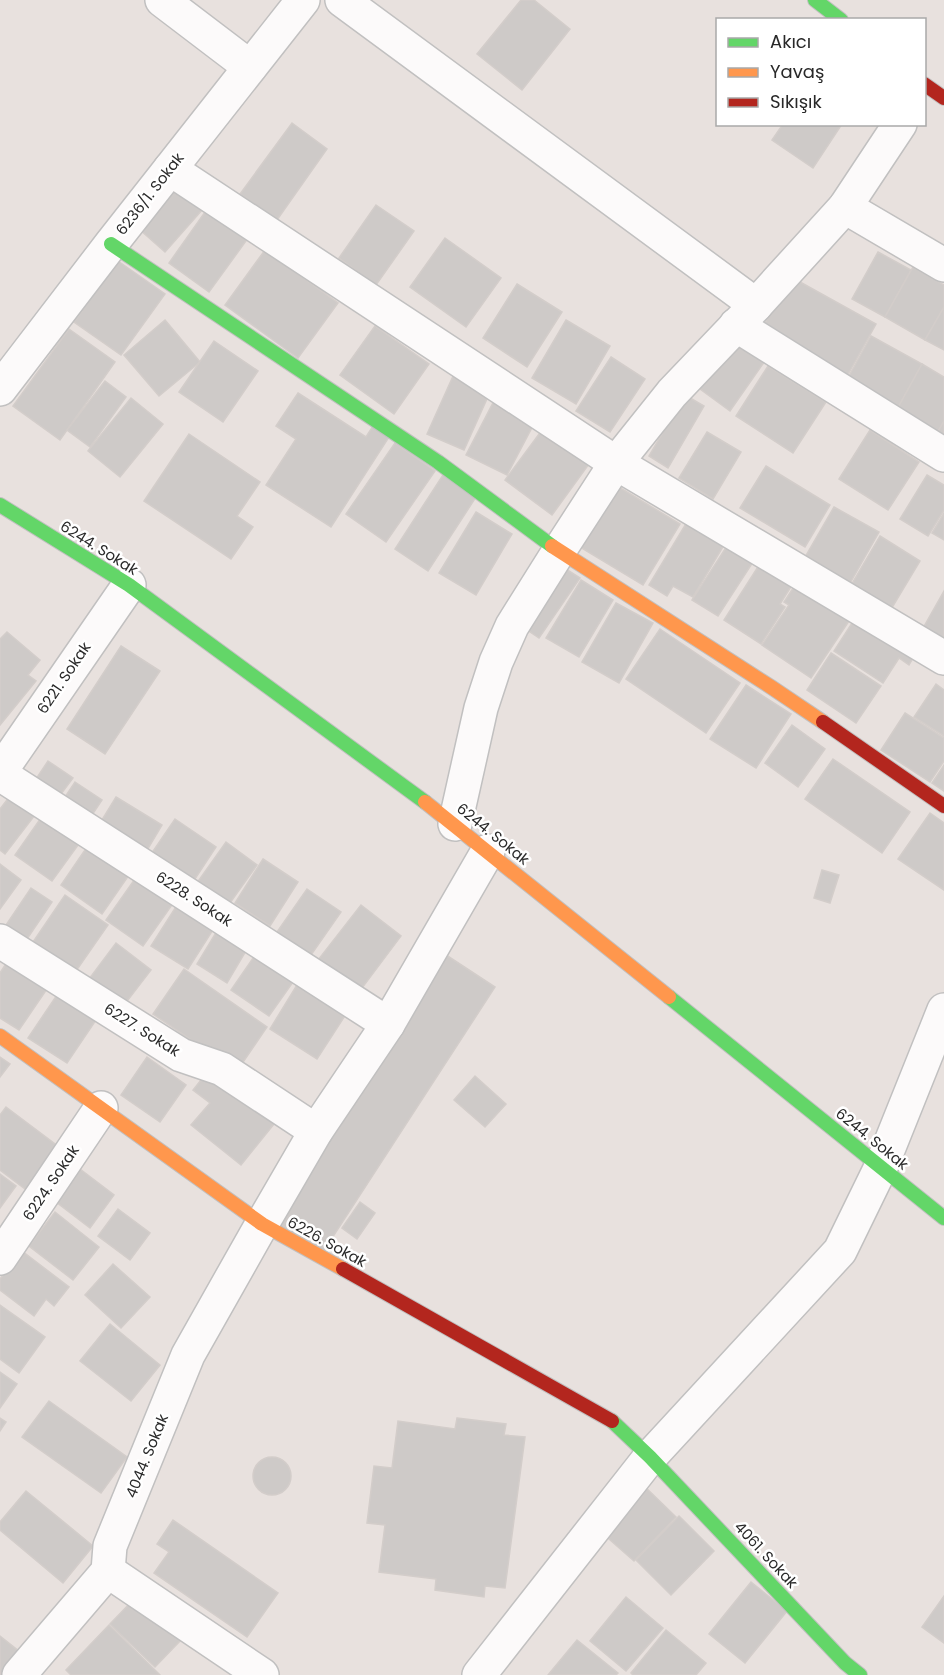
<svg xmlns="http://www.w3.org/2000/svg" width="944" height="1675" font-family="Poppins,sans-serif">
	<rect width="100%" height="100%" fill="#e8e1de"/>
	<g fill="#cecac8" stroke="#d3cdca" stroke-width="1.5">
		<polygon points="521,0 534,0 570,29 522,90 477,54"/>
		<polygon points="292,123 327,149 277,220 240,194"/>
		<polygon points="783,124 842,124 813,168 772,140"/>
		<polygon points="176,187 202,210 165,252 139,229"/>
		<polygon points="210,205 251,234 209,292 169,263"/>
		<polygon points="376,205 414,231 376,285 339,258"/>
		<polygon points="445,238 501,278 466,327 410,287"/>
		<polygon points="265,250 338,303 298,358 225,305"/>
		<polygon points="878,252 911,270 885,317 852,299"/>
		<polygon points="118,261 165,294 121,355 74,322"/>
		<polygon points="913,267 944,285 944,307 925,340 885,317"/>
		<polygon points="791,277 876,324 846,378 761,330"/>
		<polygon points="517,284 562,312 527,367 483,338"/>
		<polygon points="944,307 944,350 925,340"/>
		<polygon points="165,320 200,362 159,396 124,355"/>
		<polygon points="566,320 610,346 576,404 532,378"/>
		<polygon points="375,326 429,364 394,414 340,375"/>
		<polygon points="69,329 115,362 60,440 13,406"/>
		<polygon points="735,336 767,358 730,411 689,381"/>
		<polygon points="871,336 922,364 895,413 844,385"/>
		<polygon points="214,341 258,371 223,422 179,392"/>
		<polygon points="611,357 645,379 610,432 576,411"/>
		<polygon points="922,364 944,377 944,421 935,438 895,413"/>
		<polygon points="768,366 826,402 793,453 736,416"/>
		<polygon points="454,374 491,390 464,450 427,434"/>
		<polygon points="105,381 126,397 90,447 67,430"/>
		<polygon points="298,393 366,437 373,426 389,437 331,527 266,485 296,439 276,426"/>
		<polygon points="685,395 704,406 668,468 649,456"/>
		<polygon points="496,397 537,418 507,475 466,455"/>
		<polygon points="131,398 163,424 120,477 88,451"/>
		<polygon points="944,421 944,444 934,438"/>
		<polygon points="542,430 589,464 552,515 505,480"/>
		<polygon points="870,430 919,462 888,510 839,479"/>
		<polygon points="707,432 741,452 713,499 679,478"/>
		<polygon points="189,434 260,482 237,516 253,527 231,559 144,501"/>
		<polygon points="395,443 435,471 386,542 346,514"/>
		<polygon points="766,466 830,505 805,547 740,508"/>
		<polygon points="443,475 476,497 428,571 395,549"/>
		<polygon points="927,475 944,485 944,510 928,536 900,519"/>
		<polygon points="612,483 680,524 643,585 575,544"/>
		<polygon points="834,507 879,532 849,585 804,559"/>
		<polygon points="476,512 512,534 476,595 439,573"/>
		<polygon points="944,513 944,540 932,533"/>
		<polygon points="687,522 724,545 693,597 673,586 667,596 649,585"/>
		<polygon points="880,536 920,561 890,611 850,587"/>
		<polygon points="727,546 753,562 718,616 692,600"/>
		<polygon points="761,562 794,582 780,604 785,607 761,644 724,620"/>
		<polygon points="558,564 580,578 539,638 517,623"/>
		<polygon points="581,580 613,600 579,657 546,638"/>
		<polygon points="797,582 851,618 811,678 762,645 789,605 784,602"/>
		<polygon points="944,591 944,642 922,630"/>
		<polygon points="616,603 653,623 619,683 582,662"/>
		<polygon points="854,620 913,658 909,665 899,658 883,683 834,651"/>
		<polygon points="660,629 740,683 706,733 626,679"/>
		<polygon points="7,632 40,660 28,675 36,681 0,725 0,639"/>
		<polygon points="121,646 160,671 105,754 67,729"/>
		<polygon points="831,653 881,686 856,723 807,690"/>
		<polygon points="936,684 944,690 944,736 914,717"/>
		<polygon points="746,685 791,714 756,768 710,739"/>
		<polygon points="905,713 944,738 944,761 930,782 881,750"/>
		<polygon points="792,725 825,749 798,787 765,763"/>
		<polygon points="833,759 910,812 882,853 805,799"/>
		<polygon points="48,761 73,778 55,802 32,785"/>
		<polygon points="944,765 944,791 932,783"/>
		<polygon points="75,782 102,800 88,821 61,803"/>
		<polygon points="10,796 35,815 5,854 0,850 0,809"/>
		<polygon points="116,797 162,825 143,857 97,828"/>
		<polygon points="930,813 944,823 944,890 898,859"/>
		<polygon points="43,815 81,841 52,881 15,855"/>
		<polygon points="175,819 216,847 189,888 147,860"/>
		<polygon points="226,842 257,865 225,910 194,887"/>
		<polygon points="87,847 129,875 102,914 61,885"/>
		<polygon points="263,859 298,882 270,926 235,903"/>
		<polygon points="0,864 21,880 0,909"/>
		<polygon points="822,870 839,875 830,903 814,898"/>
		<polygon points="137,876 174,902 143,946 106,920"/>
		<polygon points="31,888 52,902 25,942 4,928"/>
		<polygon points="307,889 341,912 311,955 277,932"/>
		<polygon points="65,895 108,925 76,971 33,942"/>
		<polygon points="179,902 216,925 188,969 151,946"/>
		<polygon points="361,905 401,936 359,992 318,960"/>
		<polygon points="220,926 250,944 227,983 197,964"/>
		<polygon points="116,943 151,970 121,1009 86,983"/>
		<polygon points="260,948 298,975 269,1016 231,990"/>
		<polygon points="443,953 495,987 323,1252 271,1219"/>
		<polygon points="9,959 49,986 19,1030 0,1018 0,973"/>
		<polygon points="184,969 267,1027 237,1071 153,1014"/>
		<polygon points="300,980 348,1011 317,1059 270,1029"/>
		<polygon points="59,992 98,1017 67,1063 28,1038"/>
		<polygon points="0,1057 10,1064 0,1077"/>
		<polygon points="147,1057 186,1085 160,1122 121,1095"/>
		<polygon points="212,1066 278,1119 241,1165 191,1125 210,1103 193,1090"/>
		<polygon points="475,1076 506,1104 485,1127 454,1100"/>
		<polygon points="6,1107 63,1150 29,1192 0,1170 0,1115"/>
		<polygon points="76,1166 114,1195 90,1228 51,1198"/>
		<polygon points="0,1174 16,1186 0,1208"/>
		<polygon points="360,1202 375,1213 357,1239 342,1228"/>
		<polygon points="118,1209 150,1233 130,1260 98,1236"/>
		<polygon points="55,1212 99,1247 73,1280 29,1246"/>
		<polygon points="22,1251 69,1287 54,1306 46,1299 34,1316 0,1290 0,1279"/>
		<polygon points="113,1264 150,1297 121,1328 85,1295"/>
		<polygon points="0,1305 45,1337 19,1373 0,1359"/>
		<polygon points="110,1324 160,1365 131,1401 80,1361"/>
		<polygon points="0,1372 17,1384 0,1408"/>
		<polygon points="49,1401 127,1457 101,1493 22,1437"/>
		<polygon points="0,1418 6,1422 0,1431"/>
		<polygon points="457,1418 506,1424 504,1435 525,1437 505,1588 485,1586 484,1597 435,1590 436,1579 379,1572 385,1525 367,1523 374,1466 392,1468 398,1421 455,1429"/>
		<circle cx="272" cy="1476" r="19"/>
		<polygon points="641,1483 676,1517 634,1561 601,1532"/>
		<polygon points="26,1491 93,1546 63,1583 0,1530 0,1522"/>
		<polygon points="679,1516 714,1551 671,1595 636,1560"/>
		<polygon points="173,1520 278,1593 247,1637 154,1573 169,1552 157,1544"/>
		<polygon points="751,1582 787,1611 745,1663 709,1634"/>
		<polygon points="944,1596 944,1643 922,1627"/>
		<polygon points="626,1597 663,1628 626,1671 590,1641"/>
		<polygon points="135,1598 180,1641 155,1667 110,1624"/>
		<polygon points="109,1625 160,1675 71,1675 66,1670"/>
		<polygon points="666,1630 706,1663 696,1675 633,1675 631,1673"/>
		<polygon points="0,1636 20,1652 3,1675 0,1675"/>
		<polygon points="577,1640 618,1673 616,1675 548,1675"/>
	</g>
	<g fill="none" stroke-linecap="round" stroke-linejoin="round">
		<g stroke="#c1c0c0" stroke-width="36">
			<g id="street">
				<polyline points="162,0 250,67"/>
				<polyline points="342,0 756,305"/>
				<polyline points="170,169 616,463 944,658"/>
				<polyline points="845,207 944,265"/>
				<polyline points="736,325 944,455"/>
				<polyline points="0,389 111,244 303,0"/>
				<polyline points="0,772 129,585"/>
				<polyline points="0,774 388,1024"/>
				<polyline points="455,824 481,708 496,662 512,626 559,551 616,463 672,393 756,305 845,207 900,124"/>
				<polyline points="0,941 181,1055 222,1069 316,1131"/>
				<polyline points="0,1258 101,1108"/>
				<polyline points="108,1571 262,1675"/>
				<polyline points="19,1675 108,1571 110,1546 188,1355 262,1224 316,1131 388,1024 488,851"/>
				<polyline points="479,1675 650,1457 840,1251 881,1167 944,1010"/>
			</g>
		</g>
		<g stroke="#c1c0c0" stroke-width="16">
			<g id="fast">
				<polyline points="815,0 841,20"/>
				<polyline points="111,244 438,462 552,546"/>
				<polyline points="0,505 129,585 425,802"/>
				<polyline points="669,997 944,1218"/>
				<polyline points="612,1421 650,1457 845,1663 860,1675"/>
			</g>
		</g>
		<g stroke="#c1c0c0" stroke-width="16">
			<g id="slow">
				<polyline points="552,546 771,687 823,722"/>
				<polyline points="425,802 669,997"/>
				<polyline points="0,1036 262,1224 343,1269"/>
			</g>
		</g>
		<g stroke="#c1c0c0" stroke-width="16">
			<g id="jam">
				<polyline points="924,84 944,98"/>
				<polyline points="823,722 944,806"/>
				<polyline points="343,1269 612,1421"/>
			</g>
		</g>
		<use href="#street" stroke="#fcfafa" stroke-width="33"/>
		<use href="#fast" stroke="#63d668" stroke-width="14"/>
		<use href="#slow" stroke="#ff974d" stroke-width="14"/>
		<use href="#jam" stroke="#b3261e" stroke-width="14"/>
	</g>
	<g text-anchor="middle" stroke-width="5" stroke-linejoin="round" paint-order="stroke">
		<g font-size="15" fill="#292929" stroke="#fff">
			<text transform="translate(150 194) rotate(-52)" y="5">6236/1. Sokak</text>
			<text transform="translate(99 548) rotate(32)" y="5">6244. Sokak</text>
			<text transform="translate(64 678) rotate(-56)" y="5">6221. Sokak</text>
			<text transform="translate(493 834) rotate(39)" y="5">6244. Sokak</text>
			<text transform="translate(194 899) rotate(33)" y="5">6228. Sokak</text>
			<text transform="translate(142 1030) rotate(32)" y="5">6227. Sokak</text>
			<text transform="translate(872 1139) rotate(39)" y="5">6244. Sokak</text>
			<text transform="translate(51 1183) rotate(-56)" y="5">6224. Sokak</text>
			<text transform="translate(327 1242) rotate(29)" y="5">6226. Sokak</text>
			<text transform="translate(147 1456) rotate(-68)" y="5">4044. Sokak</text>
			<text transform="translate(766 1555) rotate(47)" y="5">4061. Sokak</text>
		</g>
	</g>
	<rect x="716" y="18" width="210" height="108" fill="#ffffff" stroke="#a9a9a9" stroke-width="1.5"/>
	<rect x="728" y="38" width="30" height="9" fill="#63d668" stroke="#a9a9a9" stroke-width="1.5"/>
	<text x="770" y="48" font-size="18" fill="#292929">Akıcı</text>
	<rect x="728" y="68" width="30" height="9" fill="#ff974d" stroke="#a9a9a9" stroke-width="1.5"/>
	<text x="770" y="78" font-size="18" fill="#292929">Yavaş</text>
	<rect x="728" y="98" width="30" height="9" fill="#b3261e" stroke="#a9a9a9" stroke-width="1.5"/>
	<text x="770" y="108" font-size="18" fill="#292929">Sıkışık</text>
</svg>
